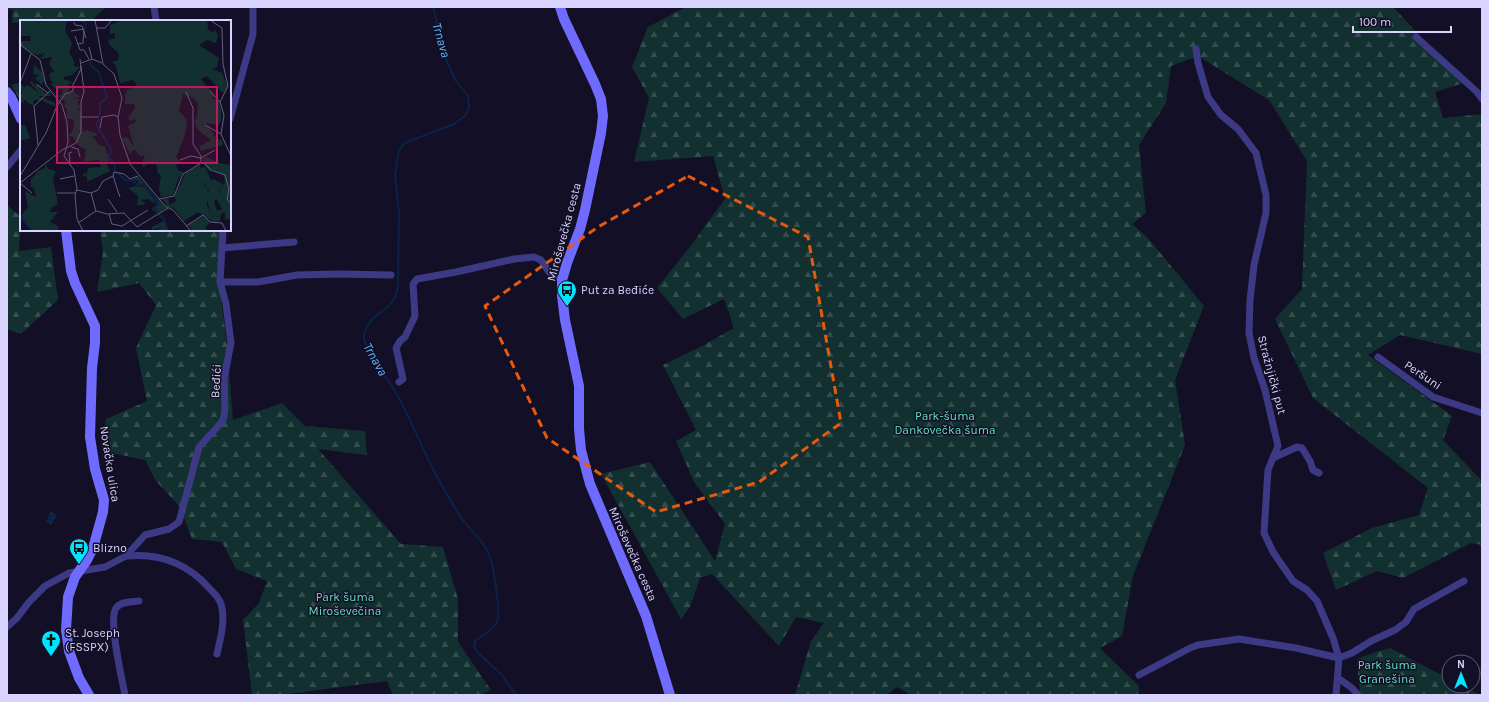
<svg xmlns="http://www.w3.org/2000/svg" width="1489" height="702" font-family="Karla,sans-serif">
	<defs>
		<pattern id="forest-firs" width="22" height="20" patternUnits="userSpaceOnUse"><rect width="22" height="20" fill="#12302f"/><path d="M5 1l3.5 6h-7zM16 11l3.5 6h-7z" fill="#344d4e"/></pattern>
		<pattern id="water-waves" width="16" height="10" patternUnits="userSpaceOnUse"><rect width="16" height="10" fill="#0c2248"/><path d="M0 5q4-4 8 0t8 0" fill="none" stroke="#2f4163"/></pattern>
	</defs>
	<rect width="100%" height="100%" fill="#130f26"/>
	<g fill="url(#forest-firs)">
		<polygon points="7,7 106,7 91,21 58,21 57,20 21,21 21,22 12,23 13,10 7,9"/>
		<polygon points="686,7 1393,7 1464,83 1435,92 1443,118 1482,114 1482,354 1400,335 1368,355 1452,416 1443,440 1482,481 1482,545 1471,543 1403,578 1377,571 1336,590 1323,553 1372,528 1419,515 1428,488 1313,398 1275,319 1302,289 1307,161 1269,100 1198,56 1171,66 1166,103 1139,145 1146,213 1132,224 1148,238 1204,306 1175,380 1185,445 1133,576 1122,636 1100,648 1139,686 1138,695 911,695 897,687 887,695 795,695 811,641 824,623 796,617 779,646 712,574 700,578 690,607 681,619 601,474 650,462 715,561 725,524 694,482 676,441 696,430 663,365 702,346 734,328 724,299 683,319 657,288 692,244 725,199 713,156 634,162 649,98 632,67 648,27"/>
		<polygon points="21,82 21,101 11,85"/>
		<polygon points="7,205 21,217 19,251 51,247 58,300 21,334 7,329"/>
		<polygon points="100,230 220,230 219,285 227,344 233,420 282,403 305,426 365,431 367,455 318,449 401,544 443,547 458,599 458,642 491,690 480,695 393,695 387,681 280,695 252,695 243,620 259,603 267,581 236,569 222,542 192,539 180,507 156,481 145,460 102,451 106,419 147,401 136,348 156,305 139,283 97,292 103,252"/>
		<polygon points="1390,648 1449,679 1449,686 1462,686 1480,695 1360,695 1357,659 1378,651"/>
	</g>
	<polygon fill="url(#water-waves)" points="51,512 57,516 51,524 46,521"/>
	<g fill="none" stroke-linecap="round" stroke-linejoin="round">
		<path stroke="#0c2248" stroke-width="2" d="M433,7L446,60L456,81L468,96L469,108L465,116L454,124L405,143L399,150L395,175L399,212L398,285C397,290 397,295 394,299C385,313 363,319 364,339C365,349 388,380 395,391C411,418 421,447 436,475C445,491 454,507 464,522C472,531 481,539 487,550C493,561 502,614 496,624C491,632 482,635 475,641L474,647L478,653L501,674L516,695"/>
		<g stroke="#3d3a85" stroke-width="7">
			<polyline points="154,7 156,21"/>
			<polyline points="1416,37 1476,91 1482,99"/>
			<polyline points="1196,49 1198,63 1208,97 1221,115 1238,129 1256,153 1266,195 1266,213 1254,265 1250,300 1249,333 1254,358 1265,390 1278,446 1268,470 1264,533 1273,552 1293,581 1307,590 1317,601 1333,638 1339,658 1336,695"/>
			<polyline points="230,119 253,34 253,7"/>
			<polyline points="7,167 21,150"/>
			<polyline points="222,248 294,242"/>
			<polyline points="220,282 258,282 297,275 338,274 391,275"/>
			<polyline points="1378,357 1433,397 1482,413"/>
			<polyline points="399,382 403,379 396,348 400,341 405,337 415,316 413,284 417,279 456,272 514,259 534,257 541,260 549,272 562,280"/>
			<polyline points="1273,458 1297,447 1302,448 1310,461 1313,470 1319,473"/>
			<path d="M127,556C160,553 187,563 209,588C215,594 221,600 222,608C225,623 220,640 217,654"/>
			<polyline points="7,627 17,618 29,602 45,586 69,573 105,567 126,556 145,535 169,529 179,522 199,447 221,423 224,417 225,406 224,379 231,343 226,304 220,282 223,230"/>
			<polyline points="1139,675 1190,648 1198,645 1239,639 1296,648 1339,658 1352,653 1371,641 1395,630 1406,622 1414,609 1464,581"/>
			<polyline points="1338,678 1352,688 1358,695"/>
			<path d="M125,695C122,679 108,620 116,608C121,601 132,602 139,601"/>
		</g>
		<g stroke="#6f6bff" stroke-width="10">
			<polyline points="560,7 564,19 595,84 601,99 603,116 601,133 585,210 580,229 567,263 562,280 562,296 565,320 579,386 579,429 581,450 590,484 646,616 670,695"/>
			<polyline points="7,92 11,97 21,119"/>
			<polyline points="66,230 71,271 75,283 95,326 95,343 92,368 90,437 95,469 104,500 103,512 93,548 87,560 75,577 68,597 67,614 66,630 69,651 79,678 89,695"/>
		</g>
	</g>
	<path fill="none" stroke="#e8590c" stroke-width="3" stroke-dasharray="8 5" stroke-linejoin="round" d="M688,176L808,237L841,423L759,482L656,512L547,438L485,306L598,227Z"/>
	<defs>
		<g id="bus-pin" transform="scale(1)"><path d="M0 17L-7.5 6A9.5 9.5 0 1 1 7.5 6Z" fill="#00e5ff" stroke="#130f26"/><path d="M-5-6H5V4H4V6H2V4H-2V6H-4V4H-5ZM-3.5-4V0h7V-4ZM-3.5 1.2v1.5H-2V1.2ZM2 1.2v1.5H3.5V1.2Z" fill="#111"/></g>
		<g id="church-pin" transform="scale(1)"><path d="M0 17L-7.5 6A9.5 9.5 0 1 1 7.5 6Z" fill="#00e5ff" stroke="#130f26"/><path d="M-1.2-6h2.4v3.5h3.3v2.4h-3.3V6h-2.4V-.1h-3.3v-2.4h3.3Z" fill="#111"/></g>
	</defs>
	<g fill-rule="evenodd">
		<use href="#bus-pin" x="567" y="290"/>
		<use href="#bus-pin" x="79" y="548"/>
		<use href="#church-pin" x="51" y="640"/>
	</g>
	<g text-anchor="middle" stroke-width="3" stroke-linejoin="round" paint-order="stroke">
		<g font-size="12" fill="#d9d4ff" stroke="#130f26">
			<text transform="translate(564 232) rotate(-75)" y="4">Miroševečka cesta</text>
			<text transform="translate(1272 375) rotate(75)" y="4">Stražnjički put</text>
			<text transform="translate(1423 375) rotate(34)" y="4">Peršuni</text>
			<text transform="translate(216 381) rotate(-87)" y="4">Beđići</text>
			<text transform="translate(110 464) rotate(81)" y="4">Novačka ulica</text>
			<text transform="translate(633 554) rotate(66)" y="4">Miroševečka cesta</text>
		</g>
		<g font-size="12" fill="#d9d4ff" stroke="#130f26" text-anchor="start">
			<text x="581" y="294">Put za Beđiće</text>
			<text x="93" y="552">Blizno</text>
			<text x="65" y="637">St. Joseph<tspan x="65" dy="14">(FSSPX)</tspan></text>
		</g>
		<g font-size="12" fill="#5fe0c0" stroke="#130f26">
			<text x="945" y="420">Park-šuma<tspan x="945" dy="14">Dankovečka šuma</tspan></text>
			<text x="345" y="601">Park šuma<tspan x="345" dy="14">Miroševečina</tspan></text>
			<text x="1387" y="669">Park šuma<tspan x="1387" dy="14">Granešina</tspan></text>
		</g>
		<g font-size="13" font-style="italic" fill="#62b6ff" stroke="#130f26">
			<text transform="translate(442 40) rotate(74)" y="5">Trnava</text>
			<text transform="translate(376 359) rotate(61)" y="5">Trnava</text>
		</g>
	</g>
	<g transform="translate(20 20)">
		<rect width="211" height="211" fill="#130f26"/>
		<path d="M14,45L22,52L25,63L22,62L23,66L15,59L19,55L13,54ZM12,61L16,66L20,65L19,69L25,68L22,70L26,74L32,73L30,76H18L34,82L36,87L20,80H14L13,86L3,79L4,83L0,82V74H2L0,63L4,67L8,65L19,73L10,63ZM185,147L191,160L194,159L202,164L199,168V177L194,181L199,197L191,194L186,176L189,171L185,164L178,159L181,148ZM118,156L146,188L139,193L134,188L139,185L136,177L124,164L118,165V161L113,159ZM144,201L147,211H135L144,206L133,210L131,207Z" fill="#12302f"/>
		<path d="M0,0H47L45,10L52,24L49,32L55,43L53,46L60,47L52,55L44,57L43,54L44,59L54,63L48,64L50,66L47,73L54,72L61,77L51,79H61L58,81L60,88L56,89L61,90L62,112L67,110L76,113L77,116H72L80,126H85L90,141L86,143L90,151L67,162V157L63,156V154L67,153L68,148L81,147L79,140L64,142L66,130L58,125L53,117L48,116L53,110L54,100L47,98V89L44,86L46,82L38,76L42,75L43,69L37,70L31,65L33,62L30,60L29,54L34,51L29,44L32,37L20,39L25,33L17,35L0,26V21H11L10,16H0ZM103,0H187L188,9L192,13L195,10L198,15L196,23L187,20L179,25L199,38L197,47L192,49L202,53L208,67L203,73L187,56L181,59L195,76L192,79H198L201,89V101L198,105L188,103L185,105L193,112V114L197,119L202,120L203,125L181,131L179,127L191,120L178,110L174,101L177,98L178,84L174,78L163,74L159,91L167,100L165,115L156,137L160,141L156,146L159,151L164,152L158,159L153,175L141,177L139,170L141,155L138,154L136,142H129L124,147L122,144L125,134L121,137L114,129L110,134L102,118L107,117L114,127L108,106L116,102L115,99L111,101L108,98L115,88L114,84H105V74L107,70L117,65L113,60L100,63L96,46L92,42L98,40L99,34L89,24L88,20L95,18V13L90,14V5ZM0,105H5L10,118L0,121ZM187,137L199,143L211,145V198L205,200V192L201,194L200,201L194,202L178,192L164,201L154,188L148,187L142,179H148L150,185L157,180L154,177L166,153L180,145L182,153L178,157L188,169L187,185L191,194L198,197L197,191L202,189L196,178L199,177L200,166L205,163L204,155L195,152L194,149L189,151L184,145L183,138ZM26,143L28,149L36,151L33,159L38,184L32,187L30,192H38L30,202L38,206V211H13L1,196L8,187L5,171L16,177L14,168L11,167V159L18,151L25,148ZM116,166L124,167L133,178L135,184L128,179L120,180L125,183L123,185H117L118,176L108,168Z" fill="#12302f"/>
		<path d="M183,196L190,203L185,207L187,210L173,211L168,205Z" fill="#12302f"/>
		<path fill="none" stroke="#0c2248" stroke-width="2" d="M60,0L66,3L65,9M71,41L70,45L79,53L87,78L80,83V95M80,99L76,104L90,127L91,134L88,137L94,143L95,151M98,153L106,161L114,160L117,165L123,164L133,176L138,184L133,189L144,199L148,211M0,196L12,211"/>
		<path fill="none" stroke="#625e7d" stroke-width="1" d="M75,0L83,44L94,54L102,78L98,97L100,115L110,144L145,186L153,190L171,211M190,0L202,8M54,2L55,5L62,6L66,18M77,8H85L92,0M51,11L64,9M55,16L60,30H64L69,39M0,21L2,26L20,40L26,65L42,85L47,102L48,122L44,136L54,150L57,169L55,175L57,199L63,211M58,24L63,23L64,10M69,27L72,39M61,43L72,39L82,43M0,63L11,34M16,64L28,73M190,71L200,82M166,72L173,88V124L181,136V143M61,97H79M185,105L201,114M80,108L82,97L94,95L98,97M201,114L204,95L200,82L208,66L203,44L202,8M201,114L211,136M18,125L14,86L30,71M51,127L58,129L60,137M160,140L171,136L181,138L195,130M50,145L49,133L52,132M0,156L26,113L37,86L45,74L53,71V65L61,49L60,39M40,159L54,156M0,163L42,130L56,123L61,112V82L64,71L61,46M0,163L12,173M57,170L71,173L76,191L87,194L104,193L117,207L148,188M37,173H55M71,173L78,170L83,161L93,156M100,177L93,156L94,152L104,154L110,159L118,156M88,179L97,192M139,179L154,176L163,154L183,142L191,150L205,155L209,169L207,179L211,184M89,194L92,204L102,206L128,190M58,203L76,191M166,206L183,195L190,202L202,203L206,211"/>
		<path fill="#c2185b" fill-opacity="0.15" stroke="#c2185b" stroke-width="2" d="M37,67H197V143H37Z"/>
		<rect width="211" height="211" fill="none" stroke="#d9d4ff" stroke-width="2"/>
	</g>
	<rect width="1489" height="702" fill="none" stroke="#d9d4ff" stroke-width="16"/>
	<g transform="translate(1461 674)"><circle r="19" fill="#130f26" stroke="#625e7d"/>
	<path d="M0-3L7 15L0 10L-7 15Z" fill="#00e5ff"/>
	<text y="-6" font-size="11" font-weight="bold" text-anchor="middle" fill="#d9d4ff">N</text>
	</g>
	<path d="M1353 26v6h98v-6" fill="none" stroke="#d9d4ff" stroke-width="2"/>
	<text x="1359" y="26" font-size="12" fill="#d9d4ff" stroke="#130f26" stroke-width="3" paint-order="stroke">100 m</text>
</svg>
